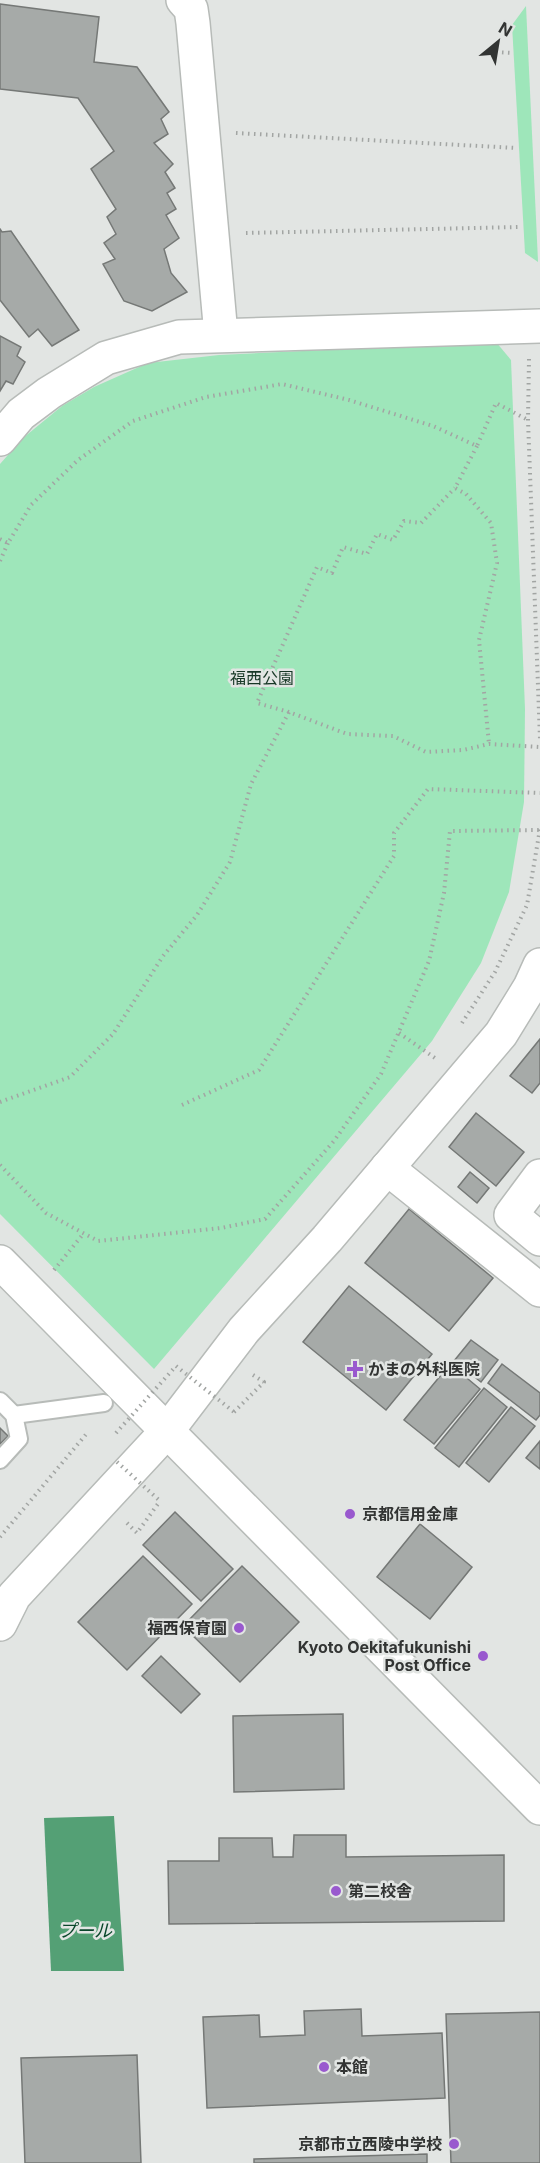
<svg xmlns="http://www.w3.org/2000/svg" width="540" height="2163" font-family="Inter,'Noto Sans JP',sans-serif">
	<rect width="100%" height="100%" fill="#e2e5e3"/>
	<g fill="#9ee6ba">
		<polygon points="526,6 538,261 538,262 525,253 512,25"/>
		<polygon points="496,342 511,360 525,709 524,802 509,892 481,963 432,1041 154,1369 0,1214 0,464 23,438 62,406 94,387 148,363 219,355"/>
	</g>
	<polygon fill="#54a075" points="114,1816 124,1971 51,1971 44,1818"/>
	<g fill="#a6aaa8" stroke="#757876" stroke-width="1.5">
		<polygon points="0,4 99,17 94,62 137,67 169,112 161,119 168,134 154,143 173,164 165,172 175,188 167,193 176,209 166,215 179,238 164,249 171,273 187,292 152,311 124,301 103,264 115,259 104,243 116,234 107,217 116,209 91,169 114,151 78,98 0,89"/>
		<polygon points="0,229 2,232 11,231 79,330 52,346 38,329 29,337 0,300"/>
		<polygon points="0,336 21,347 17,356 25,362 13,384 6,381 0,391"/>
		<polygon points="540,1039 540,1083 532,1093 510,1076"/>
		<polygon points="476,1113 524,1152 496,1186 449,1147"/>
		<polygon points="470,1172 489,1188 477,1203 458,1187"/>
		<polygon points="409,1209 493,1278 449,1331 365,1263"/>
		<polygon points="349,1286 432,1354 386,1410 303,1342"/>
		<polygon points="471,1340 498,1360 481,1382 454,1361"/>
		<polygon points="450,1364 480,1389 434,1444 404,1420"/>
		<polygon points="502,1364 540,1393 540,1415 536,1420 488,1383"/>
		<polygon points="484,1388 507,1407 459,1467 435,1448"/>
		<polygon points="511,1407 535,1426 489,1482 466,1463"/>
		<polygon points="0,1428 8,1436 0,1444"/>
		<polygon points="540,1441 540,1469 526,1458"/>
		<polygon points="175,1512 233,1569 201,1601 143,1545"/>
		<polygon points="420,1524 472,1567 430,1619 377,1577"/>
		<polygon points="143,1556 192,1604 127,1670 78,1622"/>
		<polygon points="242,1566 299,1622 240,1682 183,1626"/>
		<polygon points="161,1656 200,1694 181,1713 142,1676"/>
		<polygon points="343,1714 344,1789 234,1792 233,1716"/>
		<polygon points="294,1835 346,1835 346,1857 504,1855 504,1921 169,1924 168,1861 219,1861 219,1838 272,1838 273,1857 293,1857"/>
		<polygon points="361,2009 362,2036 442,2033 445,2098 207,2108 203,2017 259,2015 260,2037 305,2035 304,2011"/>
		<polygon points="540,2012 540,2163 451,2163 446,2014"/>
		<polygon points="137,2055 141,2163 25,2163 21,2058"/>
		<polygon points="427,2154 427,2163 254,2163 254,2159"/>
	</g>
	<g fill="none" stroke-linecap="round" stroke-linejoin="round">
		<g stroke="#b7bbb8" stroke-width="20">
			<g id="service">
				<polyline points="0,1401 14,1415 19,1439 0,1460"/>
				<polyline points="14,1415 104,1403"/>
			</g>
		</g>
		<g stroke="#b7bbb8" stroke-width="36">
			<g id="minor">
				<polyline points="0,439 21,414 49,393 106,358 179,337 540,326"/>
				<polyline points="387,1168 540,1290"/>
				<polyline points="540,1176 511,1215 540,1239"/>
				<polyline points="0,1624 14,1596 167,1431"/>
			</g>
		</g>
		<g stroke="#b7bbb8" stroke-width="36">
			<g id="tertiary">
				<polyline points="183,0 191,9 193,23 221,335"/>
				<polyline points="0,1262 540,1808"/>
				<polyline points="167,1431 244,1330 327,1239 501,1034 530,987 540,965"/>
			</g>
		</g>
		<g stroke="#a2a5a3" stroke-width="4" stroke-dasharray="1.5 4.5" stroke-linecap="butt">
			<polyline points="496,52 512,53"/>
			<polyline points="236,133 517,148"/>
			<polyline points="246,233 520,227"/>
			<polyline points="529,359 528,420 540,739"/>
			<polyline points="477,446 455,488 466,494 491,523 497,563 479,640 489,744"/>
			<polyline points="0,539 8,543 31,505 78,460 133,421 206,397 282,384 349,400 433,426 477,446 496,403 528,420"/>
			<polyline points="0,561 8,543"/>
			<polyline points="289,712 257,703 317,567 332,573 343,547 367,554 377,534 393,540 404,521 421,523 455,488"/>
			<polyline points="462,1023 495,972 527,905 540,829"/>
			<polyline points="399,1033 435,1058"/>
			<polyline points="0,1102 70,1077 113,1034 163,956 197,915 230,862 251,784 289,712 347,734 393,736 426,752 463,750 489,744 540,747"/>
			<polyline points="182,1105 259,1070 394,856 394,833 428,789 540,793"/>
			<polyline points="0,1165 46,1213 98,1241 221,1228 265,1219 334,1141 381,1074 429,961 444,893 450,831 540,830"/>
			<polyline points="54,1270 84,1233"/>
			<polyline points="234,1412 264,1382 253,1375"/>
			<polyline points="127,1523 137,1533 160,1501"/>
			<polyline points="0,1537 88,1432"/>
		</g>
		<use href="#service" stroke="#fff" stroke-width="16"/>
		<use href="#minor" stroke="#fff" stroke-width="33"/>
		<use href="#tertiary" stroke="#fff" stroke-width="33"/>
		<g stroke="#a2a5a3" stroke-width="4" stroke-dasharray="1.5 4.5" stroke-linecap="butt">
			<polyline points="116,1433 176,1366 234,1412"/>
			<polyline points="117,1462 160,1501"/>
		</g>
	</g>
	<g fill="#9959ce" stroke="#e2e5e3" stroke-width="2">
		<path d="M352 1360h6v6h6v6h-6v6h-6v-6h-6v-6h6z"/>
		<circle cx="350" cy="1514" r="6"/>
		<circle cx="239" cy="1628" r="6"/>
		<circle cx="483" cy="1656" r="6"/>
		<circle cx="336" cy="1891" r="6"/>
		<circle cx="324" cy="2067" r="6"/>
		<circle cx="454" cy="2144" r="6"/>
	</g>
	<g text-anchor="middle" stroke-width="5" stroke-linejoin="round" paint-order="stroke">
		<g font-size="16" fill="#173826" stroke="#e2e5e3">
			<text x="262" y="684">福西公園</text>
		</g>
		<g font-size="16" font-weight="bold" fill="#323433" stroke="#e2e5e3" text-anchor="start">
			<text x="368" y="1375">かまの外科医院</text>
			<text x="362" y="1520">京都信用金庫</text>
			<text x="227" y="1634" text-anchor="end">福西保育園</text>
			<text x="471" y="1653" text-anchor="end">Kyoto Oekitafukunishi<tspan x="471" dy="18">Post Office</tspan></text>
			<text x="348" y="1897">第二校舎</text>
			<text x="336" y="2073">本館</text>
			<text x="442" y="2150" text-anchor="end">京都市立西陵中学校</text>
		</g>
		<g font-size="18" font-style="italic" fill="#0a472b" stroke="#e2e5e3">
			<text x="85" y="1937">プール</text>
		</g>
	</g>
	<g transform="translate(498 42) rotate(30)" stroke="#e2e5e3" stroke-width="4.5" paint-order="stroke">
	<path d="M0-4.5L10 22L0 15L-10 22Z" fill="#323433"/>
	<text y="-9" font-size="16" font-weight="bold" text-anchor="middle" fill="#323433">N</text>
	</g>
</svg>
